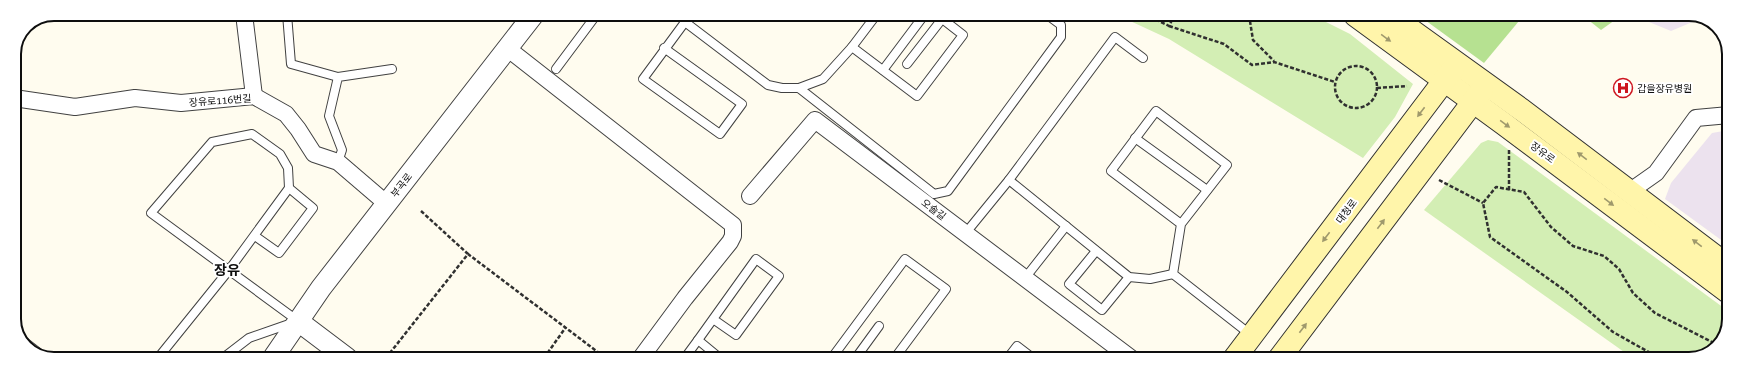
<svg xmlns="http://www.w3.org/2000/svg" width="1743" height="373" font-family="'Roboto Serif','Noto Sans KR',serif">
	<rect width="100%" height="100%" fill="#fffcef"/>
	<g fill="#ece2ee">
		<polygon points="1632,15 1696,15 1702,18 1671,31"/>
		<polygon points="1729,130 1728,245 1665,199 1671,183 1712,133"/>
	</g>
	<g fill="#d3eeb4">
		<polygon points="1115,14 1312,15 1350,34 1413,84 1395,117 1363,158 1169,39"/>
		<polygon points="1488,140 1498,142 1728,311 1728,326 1715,349 1689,359 1634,359 1424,210 1481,143"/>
	</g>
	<g fill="#b6e191">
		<polygon points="1418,15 1524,15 1484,63"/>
		<polygon points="1582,15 1622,15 1601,30"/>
	</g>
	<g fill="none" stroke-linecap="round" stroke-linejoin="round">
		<g stroke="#414141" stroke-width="10">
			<g id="service">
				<polyline points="287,14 291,64 338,77"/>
				<polyline points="684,14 685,22 768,85 782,88 799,88 934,194 948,191 1061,37 1061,25 1046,14"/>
				<polyline points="852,47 917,96 963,35 936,14"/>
				<polyline points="664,48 742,104 720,134 643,79 685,22"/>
				<polyline points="1143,58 1115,37 1009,180 1129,277 1150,279 1173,274"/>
				<polyline points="907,64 942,19"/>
				<polyline points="556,69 597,14"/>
				<polyline points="883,70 925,14"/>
				<polyline points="799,88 823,79 852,47 877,14"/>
				<polyline points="1135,138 1207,190"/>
				<polyline points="338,162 342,150 329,116 338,77 392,69"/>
				<polyline points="1181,224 1111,171 1156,111 1227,165 1181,224 1173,274 1251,335"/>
				<polyline points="969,229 1009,180"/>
				<polyline points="255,236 279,253 313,208 289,188"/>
				<polyline points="1096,251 1069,284 1102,310 1129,277"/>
				<polyline points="1029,273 1066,226"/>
				<polyline points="22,340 44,357"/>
				<polyline points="698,340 756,259 779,276 736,335 713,319"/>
				<polyline points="158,358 229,270 289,188 288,168 280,154 252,134 212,142 151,213 298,321"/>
				<polyline points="223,358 249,338 292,323"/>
				<polyline points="684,359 698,340 721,359"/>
				<polyline points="831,359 905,259 946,289 894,359"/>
				<polyline points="855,359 879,326"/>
				<polyline points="1007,359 1017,346 1034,359"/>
			</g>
		</g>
		<g stroke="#414141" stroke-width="18">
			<g id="minor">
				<polyline points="244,14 254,96"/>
				<polyline points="507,48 733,225 733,236 730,242 685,298 640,359"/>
				<polyline points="14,98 75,107 135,98 181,103 254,96 286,114 298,129 314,154 338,162 387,204"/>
				<polyline points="1629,192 1656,173 1696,118 1729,115"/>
				<polyline points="750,196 815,120 1132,359"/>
			</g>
		</g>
		<g stroke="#414141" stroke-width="22">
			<g id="tertiary">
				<polyline points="298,321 347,358"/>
				<polyline points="273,358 321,288 534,14"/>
			</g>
		</g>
		<g stroke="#303030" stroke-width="24">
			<g id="secondary">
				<polyline points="1355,15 1504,124 1728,292"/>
				<polyline points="1390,15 1522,110 1728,266"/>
				<polyline points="1234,359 1453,69"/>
				<polyline points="1279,359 1482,90"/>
			</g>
		</g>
		<g stroke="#303030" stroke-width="2.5" stroke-dasharray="4 2" stroke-linecap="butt">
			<polyline points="1145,14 1169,26 1175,14"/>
			<polyline points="1249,15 1253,40 1274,61"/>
			<polyline points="1169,26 1224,44 1252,65 1274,62 1335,82"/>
			<circle cx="1356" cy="87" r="21"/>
			<polyline points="1377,88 1407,86"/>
			<polyline points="1439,180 1483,203"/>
			<polyline points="1509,190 1509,149"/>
			<polyline points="421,211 468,254"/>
			<polyline points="386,358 468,254 607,359"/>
			<polyline points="544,358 566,327"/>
			<polyline points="1661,359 1613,332 1567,292 1490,237 1483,203 1496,187 1524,192 1551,227 1573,246 1604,256 1619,269 1633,293 1655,313 1718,345"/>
		</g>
		<use href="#service" stroke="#fff" stroke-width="8"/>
		<use href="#minor" stroke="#fff" stroke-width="16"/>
		<use href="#tertiary" stroke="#fff" stroke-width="20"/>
		<use href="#secondary" stroke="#fff5aa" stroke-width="22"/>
	</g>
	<defs><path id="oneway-solid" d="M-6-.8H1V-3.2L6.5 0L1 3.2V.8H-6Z"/></defs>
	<g fill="#9f996c">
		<use href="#oneway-solid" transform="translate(1386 38) rotate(36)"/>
		<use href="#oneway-solid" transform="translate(1421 112) rotate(127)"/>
		<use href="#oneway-solid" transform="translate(1505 124) rotate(36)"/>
		<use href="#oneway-solid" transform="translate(1582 156) rotate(-143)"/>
		<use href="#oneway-solid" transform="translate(1609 202) rotate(37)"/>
		<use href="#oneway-solid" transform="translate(1381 224) rotate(-53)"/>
		<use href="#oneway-solid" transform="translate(1326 237) rotate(127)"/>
		<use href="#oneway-solid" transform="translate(1697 243) rotate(-143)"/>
		<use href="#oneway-solid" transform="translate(1303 328) rotate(-53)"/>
	</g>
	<defs>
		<g id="hospital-ring" transform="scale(1)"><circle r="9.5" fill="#fff" stroke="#ce1620" stroke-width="1.5"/><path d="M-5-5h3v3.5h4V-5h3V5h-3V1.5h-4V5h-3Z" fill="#ce1620"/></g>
	</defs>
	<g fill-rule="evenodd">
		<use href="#hospital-ring" x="1623" y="88"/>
	</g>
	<g text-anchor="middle" stroke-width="4" stroke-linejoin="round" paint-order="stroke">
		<g font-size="10" fill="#0e0e0e" stroke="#fff" text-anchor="start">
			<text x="1637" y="92">갑을장유병원</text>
		</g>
		<g font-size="10" fill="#0e0e0e" stroke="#fff">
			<text transform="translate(220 100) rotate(-4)" y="4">장유로116번길</text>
			<text transform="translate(1543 152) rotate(37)" y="4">장유로</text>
			<text transform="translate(401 185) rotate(-52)" y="4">부곡로</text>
			<text transform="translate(934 209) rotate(37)" y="4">오솔길</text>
			<text transform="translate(1346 211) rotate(-53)" y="4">대청로</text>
		</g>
		<g font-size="14" font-weight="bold" fill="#0e0e0e" stroke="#fff">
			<text x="227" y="275">장유</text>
		</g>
	</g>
	<path d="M0 0H1743V373H0ZM54 21H1689A33 33 0 0 1 1722 54V319A33 33 0 0 1 1689 352H54A33 33 0 0 1 21 319V54A33 33 0 0 1 54 21Z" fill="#fff" fill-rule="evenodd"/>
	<path fill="none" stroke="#0e0e0e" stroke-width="2" d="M54 21H1689A33 33 0 0 1 1722 54V319A33 33 0 0 1 1689 352H54A33 33 0 0 1 21 319V54A33 33 0 0 1 54 21Z"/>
</svg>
